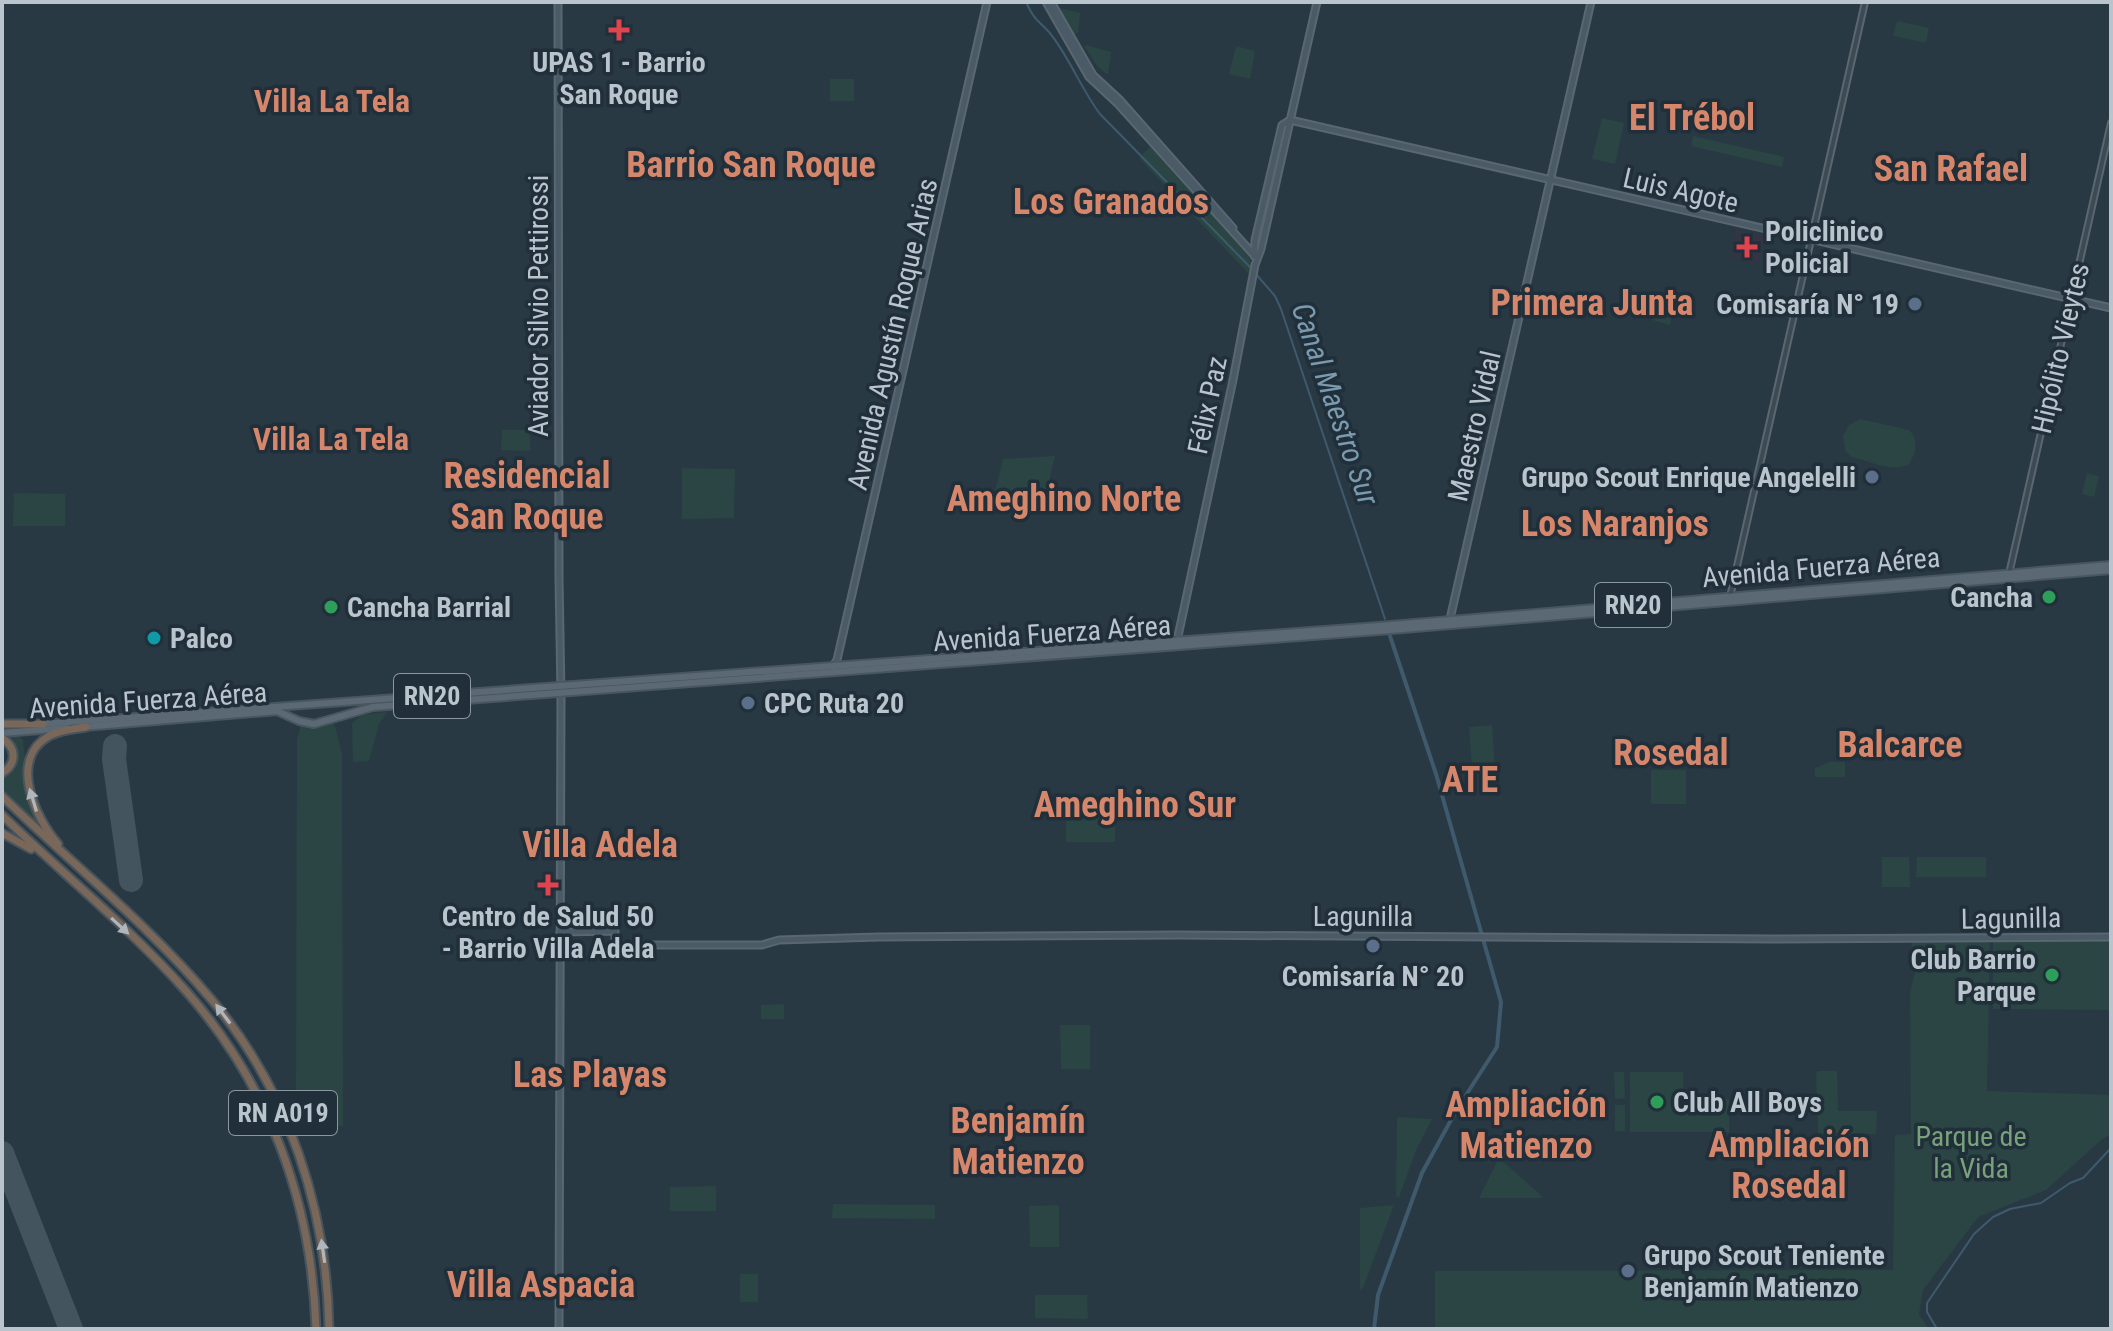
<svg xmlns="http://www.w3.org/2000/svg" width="2113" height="1331" font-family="'Roboto Condensed',sans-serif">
	<rect width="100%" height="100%" fill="#283944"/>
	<polygon fill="#343544" points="1736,230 1764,236 1758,264 1730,257"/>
	<g fill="#2a4543">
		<polygon points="1059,8 1080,13 1078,33 1073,34"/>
		<polygon points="1897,21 1929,28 1926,43 1893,36"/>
		<polygon points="1086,45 1111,52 1108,75 1097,66 1084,46"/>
		<polygon points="1236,46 1255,51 1250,79 1229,74"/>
		<rect x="830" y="79" width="24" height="22"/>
		<polygon points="1602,118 1624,123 1615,164 1592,159"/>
		<polygon points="1693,136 1784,157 1782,167 1691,146"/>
		<polygon points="1152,145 1248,254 1251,263 1249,274 1139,158"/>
		<polygon points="1661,299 1675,302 1670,325 1652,320"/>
		<path d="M1860,419L1909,430C1919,441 1917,451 1909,464C1894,473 1868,461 1852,457L1845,450L1843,436L1849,425Z"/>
		<polygon points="502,430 530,430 530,451 501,450"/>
		<polygon points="1055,456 1045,499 992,504 1003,459"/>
		<polygon points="682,468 735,469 734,518 682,519"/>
		<polygon points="1344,472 1371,478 1366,503 1354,500"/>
		<polygon points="2087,473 2099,476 2094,497 2082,494"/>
		<polygon points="14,493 65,494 65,526 13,526"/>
		<polygon points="387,712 379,724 369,761 353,762 352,723 362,715"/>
		<path d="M334,722L342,754L343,1126C318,1126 308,1119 296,1097L297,739L301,725L321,727Z"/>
		<polygon points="1492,725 1495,766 1472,768 1469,727"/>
		<polygon points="6,736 19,736 23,740 29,798 41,827 2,791 2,776 13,767"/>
		<polygon points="1830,762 1845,762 1845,777 1815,777 1815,768"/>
		<polygon points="1686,770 1686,804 1651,804 1651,770"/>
		<rect x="1066" y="798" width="49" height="44"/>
		<polygon points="1882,857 1909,857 1910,887 1882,887"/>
		<polygon points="1917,857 1986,857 1986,877 1916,877"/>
		<polygon points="1990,938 1987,1091 2111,1095 2111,1134 2101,1140 2046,1190 1978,1217 1923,1290 1919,1314 1928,1329 1435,1329 1435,1271 1893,1270 1895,1135 1911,1134 1910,993 1915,972 1910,956 1913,939"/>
		<polygon points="1993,940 2111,941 2111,1010 1993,1009"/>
		<polygon points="784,1004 784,1019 761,1019 761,1005"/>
		<polygon points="1060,1025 1090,1025 1090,1069 1061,1069"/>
		<polygon points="1818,1071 1837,1071 1838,1111 1877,1111 1876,1134 1818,1133 1816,1074"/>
		<polygon points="1614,1072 1624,1072 1625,1098 1615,1099"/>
		<polygon points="1630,1072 1683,1072 1684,1100 1729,1099 1729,1132 1630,1132"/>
		<rect x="1615" y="1105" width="10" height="26"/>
		<polygon points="1397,1117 1432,1119 1416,1150 1399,1197 1396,1197"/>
		<polygon points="1499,1158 1544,1198 1479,1198"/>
		<polygon points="716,1186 716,1211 670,1211 670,1187"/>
		<polygon points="833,1204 935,1205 935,1219 832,1218"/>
		<polygon points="1059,1205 1059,1247 1030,1247 1029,1206"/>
		<polygon points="1394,1205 1363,1288 1360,1290 1360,1208"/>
		<rect x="740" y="1274" width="18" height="28"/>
		<polygon points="1035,1295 1087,1295 1088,1319 1035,1318"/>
	</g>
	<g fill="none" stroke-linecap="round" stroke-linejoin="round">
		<g stroke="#3e5a6c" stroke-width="2">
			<path d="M1026,2C1035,21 1036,18 1049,32C1069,56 1081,89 1100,114L1251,268"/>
			<polyline points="1255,273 1275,296 1281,309 1385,619"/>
			<polyline points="1937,1329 1927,1312 1927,1303 1974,1234 1993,1217 2010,1209 2041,1203 2070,1183 2083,1178 2111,1148"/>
		</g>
		<polyline stroke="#3e5a6c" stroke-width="4" points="1374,1329 1378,1295 1422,1173 1457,1109 1497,1047 1501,1002 1436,774 1390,636"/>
		<g stroke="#43545f" stroke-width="24">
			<polyline points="115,746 114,759 131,880"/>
			<polyline points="2,1153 71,1329"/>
		</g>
		<g stroke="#5a6771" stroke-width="8">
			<g id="tertiary">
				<polyline points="2009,574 2111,123"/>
				<polyline points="1730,597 1865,2"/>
			</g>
		</g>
		<g stroke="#5a6771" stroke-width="9">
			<g id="secondary">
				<polyline points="558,2 559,579 561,693 559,1329"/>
				<polyline points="1046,2 1089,77 1118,104 1254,255"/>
				<polyline points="1051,2 1093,75 1119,99 1233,228"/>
				<polyline points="1290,120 2111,308"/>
				<polyline points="1254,256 1255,240 1282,125 1290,120"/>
				<polyline points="1450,619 1591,2"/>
				<polyline points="1177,641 1233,380 1255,265 1261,249 1317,2"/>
				<polyline points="829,672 837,660 987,2"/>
				<polyline points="560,932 615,931 615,945 762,945 779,940 879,937 1179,935 1772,939 2111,937"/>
			</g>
		</g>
		<g stroke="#495660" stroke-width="10">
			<g id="primary">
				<polyline points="41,724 1379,626 2111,565"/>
				<polyline points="83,727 277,711 299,721 314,724 373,707 1391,630 2111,570"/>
				<polyline points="2,733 67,728"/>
			</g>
		</g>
		<g stroke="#47545e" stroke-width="11">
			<g id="motorway">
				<polyline points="2,724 43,724"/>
				<path d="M2,738C17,748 17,764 2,773"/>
				<path d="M2,796C71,863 149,925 211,999C289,1091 327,1209 329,1329"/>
				<path d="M2,815C63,874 130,928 186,991C270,1086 312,1203 316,1329"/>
				<polyline points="2,833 31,849"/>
				<path d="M58,844C35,818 8,759 49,736C60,730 74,729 86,727"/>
			</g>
		</g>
		<use href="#tertiary" stroke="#3c4a53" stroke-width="4"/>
		<use href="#secondary" stroke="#4a5a66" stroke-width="5"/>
		<use href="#primary" stroke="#5a6973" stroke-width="6"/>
		<use href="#motorway" stroke="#796759" stroke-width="7"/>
	</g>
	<defs><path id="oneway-solid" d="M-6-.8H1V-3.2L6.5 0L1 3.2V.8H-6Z" transform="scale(2)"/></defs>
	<g fill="#afb6bc">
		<use href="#oneway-solid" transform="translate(33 800) rotate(-107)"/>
		<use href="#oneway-solid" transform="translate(120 926) rotate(43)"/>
		<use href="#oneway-solid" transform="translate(223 1014) rotate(-127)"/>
		<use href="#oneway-solid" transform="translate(323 1251) rotate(-98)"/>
	</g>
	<g fill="#e0444e" stroke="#202f39" stroke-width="3">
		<path d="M615 18h8v8h8v8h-8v8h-8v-8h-8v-8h8z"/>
		<path d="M1743 235h8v8h8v8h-8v8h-8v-8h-8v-8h8z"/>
		<path d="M544 873h8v8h8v8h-8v8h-8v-8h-8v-8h8z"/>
	</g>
	<g fill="#5c6f8a" stroke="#202f39" stroke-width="3">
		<circle cx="1915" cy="304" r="8"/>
		<circle cx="1872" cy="477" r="8"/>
		<circle cx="748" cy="703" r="8"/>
		<circle cx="1373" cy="946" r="8"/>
		<circle cx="1628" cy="1271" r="8"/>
	</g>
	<g fill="#2e9e5b" stroke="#202f39" stroke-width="3">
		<circle cx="2049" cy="597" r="8"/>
		<circle cx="331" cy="607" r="8"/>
		<circle cx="2052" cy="975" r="8"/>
		<circle cx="1657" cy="1102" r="8"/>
	</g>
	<circle fill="#0f9aa8" stroke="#202f39" stroke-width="3" cx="154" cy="638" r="8"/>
	<g text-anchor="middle" stroke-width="7" stroke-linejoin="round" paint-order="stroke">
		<g fill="#202f39" stroke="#8b97a1" stroke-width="2">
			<rect x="1595" y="583" width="76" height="44" rx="6"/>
			<rect x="394" y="674" width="76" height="44" rx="6"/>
			<rect x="229" y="1091" width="108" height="44" rx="6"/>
		</g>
		<g font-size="26" font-weight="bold" fill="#b9c4cd">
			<text x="1633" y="614">RN20</text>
			<text x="432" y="705">RN20</text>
			<text x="283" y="1122">RN A019</text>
		</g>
		<g font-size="28" font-weight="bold" fill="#b9c4cd" stroke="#202f39" text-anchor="start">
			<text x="619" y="72" text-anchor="middle">UPAS 1 - Barrio<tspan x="619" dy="32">San Roque</tspan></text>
			<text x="1765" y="241">Policlinico<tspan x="1765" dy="32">Policial</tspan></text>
			<text x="1899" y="314" text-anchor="end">Comisaría N° 19</text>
			<text x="1856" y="487" text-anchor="end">Grupo Scout Enrique Angelelli</text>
			<text x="2033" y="607" text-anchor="end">Cancha</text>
			<text x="347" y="617">Cancha Barrial</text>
			<text x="170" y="648">Palco</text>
			<text x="764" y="713">CPC Ruta 20</text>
			<text x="548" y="926" text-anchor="middle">Centro de Salud 50<tspan x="548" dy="32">- Barrio Villa Adela</tspan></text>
			<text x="2036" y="969" text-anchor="end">Club Barrio<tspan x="2036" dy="32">Parque</tspan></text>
			<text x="1373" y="986" text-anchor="middle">Comisaría N° 20</text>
			<text x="1673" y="1112">Club All Boys</text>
			<text x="1644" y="1265">Grupo Scout Teniente<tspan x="1644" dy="32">Benjamín Matienzo</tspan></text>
		</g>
		<g font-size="28" fill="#b9c4cd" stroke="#202f39">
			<text transform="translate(1681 190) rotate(13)" y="10">Luis Agote</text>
			<text transform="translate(538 306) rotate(-90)" y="10">Aviador Silvio Pettirossi</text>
			<text transform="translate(892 334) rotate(-77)" y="10">Avenida Agustín Roque Arias</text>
			<text transform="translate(2060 348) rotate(-77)" y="10">Hipólito Vieytes</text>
			<text transform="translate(1207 405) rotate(-78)" y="10">Félix Paz</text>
			<text transform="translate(1474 426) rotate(-77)" y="10">Maestro Vidal</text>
			<text transform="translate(1821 567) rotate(-5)" y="10">Avenida Fuerza Aérea</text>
			<text transform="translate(1052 633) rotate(-4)" y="10">Avenida Fuerza Aérea</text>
			<text transform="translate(148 700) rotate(-4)" y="10">Avenida Fuerza Aérea</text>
			<text x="1363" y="926">Lagunilla</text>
			<text transform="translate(2011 918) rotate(-1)" y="10">Lagunilla</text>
		</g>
		<g font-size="28" fill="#78a37a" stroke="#202f39">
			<text x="1971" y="1146">Parque de<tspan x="1971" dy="32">la Vida</tspan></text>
		</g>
		<g font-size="30" font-style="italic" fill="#7a9aaf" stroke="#202f39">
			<text transform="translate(1335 404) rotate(71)" y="10">Canal Maestro Sur</text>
		</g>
		<g font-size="32" font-weight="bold" fill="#d6876b" stroke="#202f39">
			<text x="332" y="112">Villa La Tela</text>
			<text x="331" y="450">Villa La Tela</text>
		</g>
		<g font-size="36" font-weight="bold" fill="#d6876b" stroke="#202f39">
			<text x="1692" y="130">El Trébol</text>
			<text x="751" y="177">Barrio San Roque</text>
			<text x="1951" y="181">San Rafael</text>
			<text x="1111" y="214">Los Granados</text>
			<text x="1592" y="315">Primera Junta</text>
			<text x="527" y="488">Residencial<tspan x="527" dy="41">San Roque</tspan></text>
			<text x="1064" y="511">Ameghino Norte</text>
			<text x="1615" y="536">Los Naranjos</text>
			<text x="1900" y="757">Balcarce</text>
			<text x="1671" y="765">Rosedal</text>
			<text x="1470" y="792">ATE</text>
			<text x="1135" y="817">Ameghino Sur</text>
			<text x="600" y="857">Villa Adela</text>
			<text x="590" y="1087">Las Playas</text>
			<text x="1526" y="1117">Ampliación<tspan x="1526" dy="41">Matienzo</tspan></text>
			<text x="1018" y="1133">Benjamín<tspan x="1018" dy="41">Matienzo</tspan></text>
			<text x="1789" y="1157">Ampliación<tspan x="1789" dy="41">Rosedal</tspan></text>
			<text x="541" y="1297">Villa Aspacia</text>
		</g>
	</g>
	<rect width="2113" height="1331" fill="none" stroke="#b9c4cd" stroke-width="8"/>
</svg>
